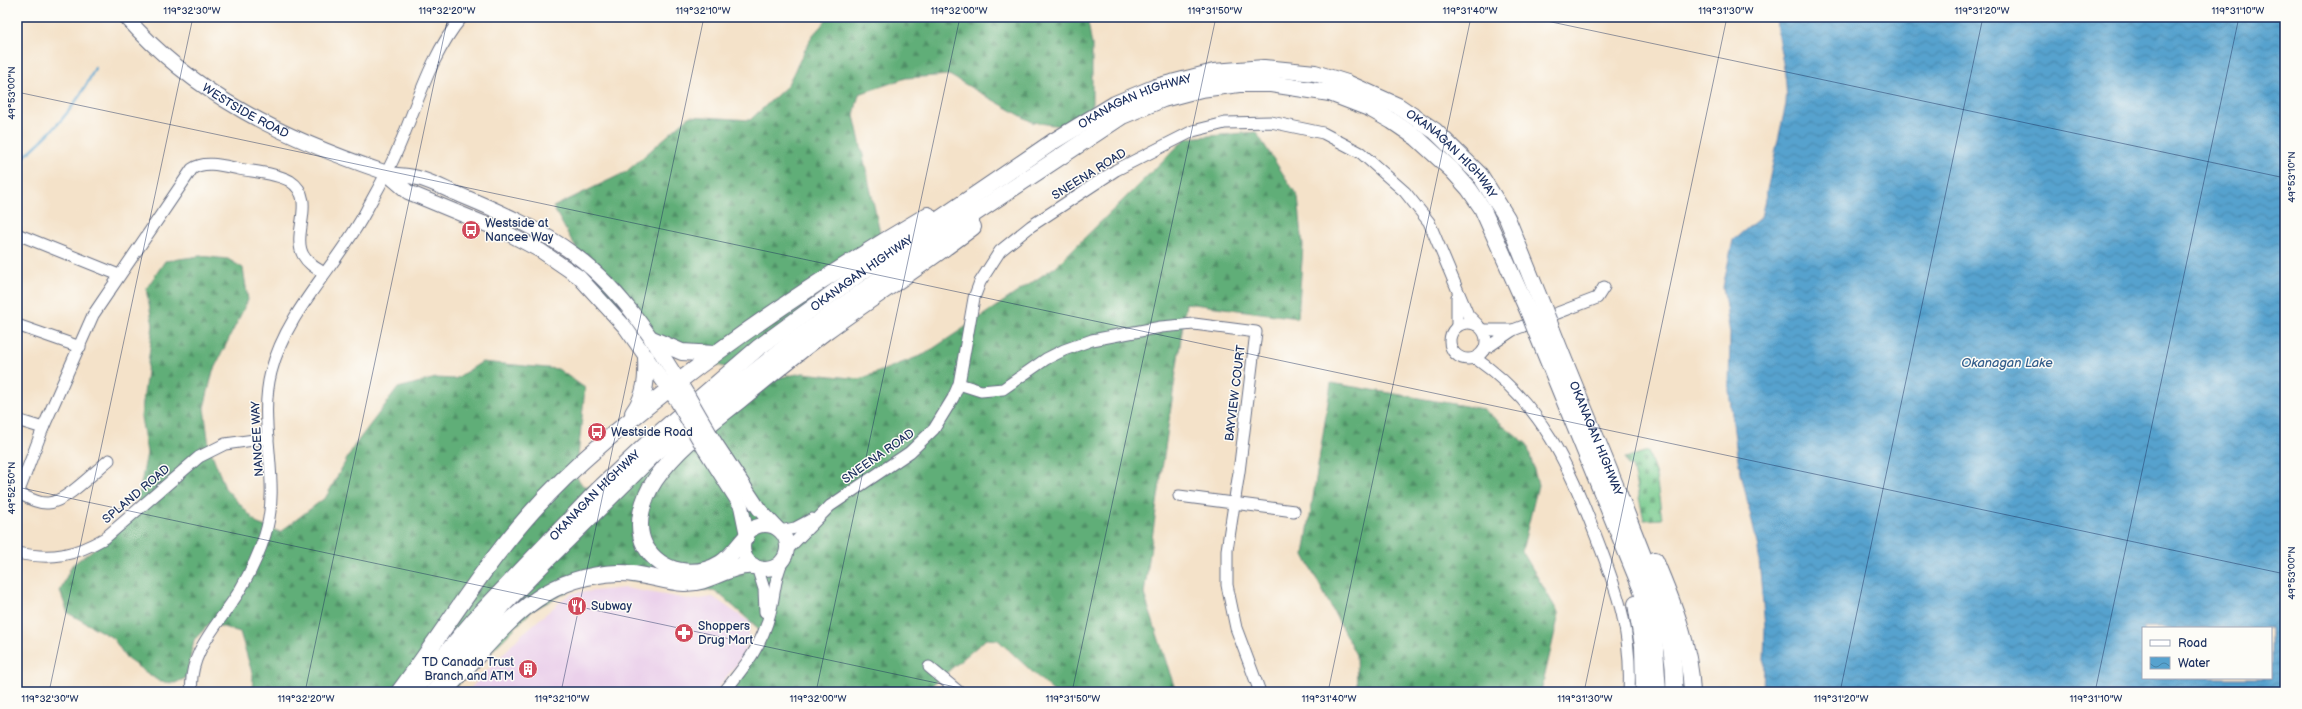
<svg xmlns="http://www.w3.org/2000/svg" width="2302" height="709" font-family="'Balsamiq Sans',sans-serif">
	<defs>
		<pattern id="forest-firs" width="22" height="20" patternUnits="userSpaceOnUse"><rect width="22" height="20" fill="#61ae78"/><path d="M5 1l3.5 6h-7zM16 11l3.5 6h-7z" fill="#4f8e66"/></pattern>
		<pattern id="cemetery-stones" width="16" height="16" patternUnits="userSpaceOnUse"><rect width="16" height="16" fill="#77ca8d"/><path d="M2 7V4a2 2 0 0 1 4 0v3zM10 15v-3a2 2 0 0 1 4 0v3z" fill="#61a476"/></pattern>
		<pattern id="water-waves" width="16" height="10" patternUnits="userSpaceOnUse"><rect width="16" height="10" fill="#56a2ce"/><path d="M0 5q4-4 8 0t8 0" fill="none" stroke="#4684aa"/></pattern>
	</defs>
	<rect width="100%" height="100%" fill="#fdfcf7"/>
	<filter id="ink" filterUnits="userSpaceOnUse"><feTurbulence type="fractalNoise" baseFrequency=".025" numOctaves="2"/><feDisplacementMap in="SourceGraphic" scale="8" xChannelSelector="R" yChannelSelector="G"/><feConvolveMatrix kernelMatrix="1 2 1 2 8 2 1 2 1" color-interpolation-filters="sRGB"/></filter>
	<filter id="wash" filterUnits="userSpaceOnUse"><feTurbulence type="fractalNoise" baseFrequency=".012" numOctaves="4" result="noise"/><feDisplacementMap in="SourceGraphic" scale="16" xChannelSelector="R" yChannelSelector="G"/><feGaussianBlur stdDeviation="0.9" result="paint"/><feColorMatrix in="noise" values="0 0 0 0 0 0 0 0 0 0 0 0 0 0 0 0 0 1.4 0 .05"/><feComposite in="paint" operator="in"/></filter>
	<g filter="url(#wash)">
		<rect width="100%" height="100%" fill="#f4e2c9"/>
		<polygon fill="#ebd1eb" points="625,588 693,600 713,597 751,623 746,647 737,664 714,692 467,692 521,635 566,597 574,593"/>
		<g fill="url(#forest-firs)" stroke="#3e6e6b">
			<polygon points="829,17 1087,17 1092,45 1092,116 1075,128 1032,122 949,75 906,78 859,94 854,115 890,278 741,372 668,350 612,313 553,207 626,172 690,116 750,120 787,86 812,36"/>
			<polygon points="1256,132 1298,197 1303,246 1298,318 1186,303 1144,594 1176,692 1054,692 998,640 986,639 924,692 719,692 751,650 759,629 717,592 624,579 578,586 533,610 451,692 252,692 253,676 240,632 210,623 194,640 186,678 175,683 160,682 127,659 113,638 68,613 60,591 72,565 116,533 137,504 147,453 141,417 153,325 146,289 165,261 200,256 228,259 243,268 248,300 213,371 204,408 209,446 225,488 258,524 280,532 326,497 354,446 398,388 436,378 455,379 482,362 558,369 585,388 576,476 583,486 596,487 755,382 803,373 860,379 925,354 1055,267 1186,138"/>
			<polygon points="1331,383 1483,409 1527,444 1538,485 1522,551 1559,614 1541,692 1357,692 1356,655 1304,555"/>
		</g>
		<polygon fill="url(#cemetery-stones)" stroke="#497c76" points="1648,451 1656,476 1662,519 1644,520 1632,466 1628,466 1625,458"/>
		<path fill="url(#water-waves)" stroke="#386896" fill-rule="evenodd" d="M1776,17H2285V692H1763L1765,628L1758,548L1737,455L1729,391L1730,334L1723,287L1733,240L1761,217L1786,104C1789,75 1777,46 1776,17ZM2143,628H2271V678H2143Z"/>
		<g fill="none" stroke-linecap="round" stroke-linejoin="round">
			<path stroke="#56a2ce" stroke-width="2.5" d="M17,163C51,133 76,109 95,68"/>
		</g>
	</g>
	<g filter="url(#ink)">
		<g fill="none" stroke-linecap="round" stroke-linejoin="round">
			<g stroke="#676e83" stroke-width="13">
				<g id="minor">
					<polyline points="17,234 119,275"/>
					<circle cx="1468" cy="341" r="18"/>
					<polyline points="17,325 80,347"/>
					<polyline points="1457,326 1457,297"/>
					<polyline points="1483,330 1513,330"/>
					<polyline points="1485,349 1513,330 1597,298 1604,287"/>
					<path d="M1475,358C1542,404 1569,465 1597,539C1618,593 1632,632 1629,692"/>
					<polyline points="959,384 981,391 1003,389 1046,359 1064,350 1092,340 1161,327 1194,324 1256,332 1239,472 1227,550 1227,585 1236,628 1260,692"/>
					<polyline points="17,420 43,428"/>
					<path d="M18,493C27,497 38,504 48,503C66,502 95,471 109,460"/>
					<path d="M17,496L43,428L93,315L192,169C205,160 224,166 239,169C255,172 276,173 290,181C318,199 291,233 303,255C308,264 316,268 324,273"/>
					<polyline points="1179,496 1294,511"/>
					<polyline points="780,531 795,528 812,519"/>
					<polyline points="787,550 830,506 910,452 934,429 953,398 959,384 974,298 980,282 1000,251 1031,226 1116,170 1193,131 1225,123 1271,122 1323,133 1361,153 1405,192 1429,222 1468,315 1478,325"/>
					<path d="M17,553C52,560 74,556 105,538L199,457L225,444L268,438"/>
					<polyline points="757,567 764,589 765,612"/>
					<polyline points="929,667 959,692"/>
					<path d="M192,692C187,652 221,622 240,590C250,573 259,554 265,535C282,481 257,426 271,372C287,310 337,266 366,211C376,192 388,172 397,151C417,106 430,55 462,17"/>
					<path d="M724,692C745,666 762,646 770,613C775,595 774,578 783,560"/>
				</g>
			</g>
			<g stroke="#676e83" stroke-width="16">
				<g id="major">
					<path id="s1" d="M126,17C195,96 286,139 384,172C395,176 407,175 418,178C433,182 447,190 460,195C501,212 540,229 575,255C624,292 657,345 688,396"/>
					<polyline points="386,173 408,192 507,233 541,251 579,277 625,327 675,398"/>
					<polyline points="714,441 759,509 778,529"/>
					<polyline points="704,448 741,506 747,535"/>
					<circle cx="765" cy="547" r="22"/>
				</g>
			</g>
			<g stroke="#676e83" stroke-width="18">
				<g id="highway">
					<path id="s2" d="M1552,330C1578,396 1607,462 1632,528C1652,579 1677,636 1674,692"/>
					<polyline points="1538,336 1641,588 1654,633 1658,692"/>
					<polyline points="652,339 682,352 714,354"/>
					<path d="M633,413C646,395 647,378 646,357"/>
					<path d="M746,537C738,546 731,557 721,563C695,579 661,573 645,546C634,525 643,498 655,480C677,448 710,424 740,400C768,377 796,354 825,332C874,296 925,264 973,227"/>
					<path d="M1655,560C1673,603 1690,644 1692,692"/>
					<polyline points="1636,604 1643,646 1644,692"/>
					<path d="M452,683C504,629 536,576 618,573C641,572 662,582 684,583C710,584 729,564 753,566"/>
					<path d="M399,692C443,633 481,569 530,514C574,464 626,423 678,382C758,320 841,266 928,215"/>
					<path id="s3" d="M413,692L475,619L599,489L650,441L758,348L859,274L1054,141L1115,104L1156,87L1214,72L1264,68L1315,73L1347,83L1398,106L1435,131L1480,175L1507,218L1543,307"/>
					<polyline points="434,692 503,605 547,560 652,456 709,408 788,345 921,249 1122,116 1163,99 1201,89 1239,84 1271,84 1330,93 1369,108 1392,121 1417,138 1452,170 1469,189 1482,208 1529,313"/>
				</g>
			</g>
			<use href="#minor" stroke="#fff" stroke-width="11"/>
			<use href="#major" stroke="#fff" stroke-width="14"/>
			<use href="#highway" stroke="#fff" stroke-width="16"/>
			<g stroke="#676e83" stroke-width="16" stroke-linecap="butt">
				<g id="major-bridge">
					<polyline points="688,396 714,441"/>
					<polyline points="677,401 704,448"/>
				</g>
			</g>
			<g stroke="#676e83" stroke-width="18" stroke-linecap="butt">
				<g id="highway-bridge">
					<polyline points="1543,307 1552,330"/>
					<polyline points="1529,313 1538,336"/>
				</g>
			</g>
			<use href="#major-bridge" stroke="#fff" stroke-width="14"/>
			<use href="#highway-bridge" stroke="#fff" stroke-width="16"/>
		</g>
	</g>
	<path fill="none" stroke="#1b2f5e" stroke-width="1" stroke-opacity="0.45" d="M1528,17L2285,178M17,92L2285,574M17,487L979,692M49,692L193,17M305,692L448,17M561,692L704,17M816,692L960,17M1072,692L1216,17M1328,692L1471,17M1584,692L1727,17M1840,692L1983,17M2095,692L2239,17"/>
	<defs>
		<g id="bus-disc" transform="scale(1)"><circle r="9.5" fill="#d1495b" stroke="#fdfcf7"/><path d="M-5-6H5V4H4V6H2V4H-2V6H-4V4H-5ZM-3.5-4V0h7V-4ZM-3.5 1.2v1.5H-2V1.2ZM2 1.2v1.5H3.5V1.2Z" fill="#fff"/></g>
		<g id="restaurant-disc" transform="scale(1)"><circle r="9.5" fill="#d1495b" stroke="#fdfcf7"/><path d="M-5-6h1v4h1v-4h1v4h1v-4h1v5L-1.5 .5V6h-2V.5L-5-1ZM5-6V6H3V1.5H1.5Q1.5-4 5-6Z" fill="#fff"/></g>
		<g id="pharmacy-disc" transform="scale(1)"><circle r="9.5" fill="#d1495b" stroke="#fdfcf7"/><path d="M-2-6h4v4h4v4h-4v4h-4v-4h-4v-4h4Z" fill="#fff"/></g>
		<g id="building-disc" transform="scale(1)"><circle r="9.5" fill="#d1495b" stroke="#fdfcf7"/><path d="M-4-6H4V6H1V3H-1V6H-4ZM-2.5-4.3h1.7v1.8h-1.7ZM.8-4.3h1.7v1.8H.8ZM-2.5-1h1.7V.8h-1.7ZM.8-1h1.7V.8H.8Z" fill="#fff"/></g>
	</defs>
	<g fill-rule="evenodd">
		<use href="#bus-disc" x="471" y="230"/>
		<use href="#bus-disc" x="597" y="432"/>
		<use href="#restaurant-disc" x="577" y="606"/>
		<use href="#pharmacy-disc" x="684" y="633"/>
		<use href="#building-disc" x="528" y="669"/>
	</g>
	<g text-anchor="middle" stroke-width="3" stroke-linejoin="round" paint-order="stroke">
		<g font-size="12" fill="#1b2f5e" stroke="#fdfcf7">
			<text dy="4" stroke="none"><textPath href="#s3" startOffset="940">OKANAGAN HIGHWAY</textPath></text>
			<text dy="4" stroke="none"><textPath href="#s1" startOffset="153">WESTSIDE ROAD</textPath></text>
			<text dy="4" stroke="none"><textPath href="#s3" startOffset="1288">OKANAGAN HIGHWAY</textPath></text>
			<text transform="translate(1089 174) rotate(-32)" y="4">SNEENA ROAD</text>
			<text dy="4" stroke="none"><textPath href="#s3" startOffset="616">OKANAGAN HIGHWAY</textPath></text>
			<text transform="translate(1235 393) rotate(-83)" y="4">BAYVIEW COURT</text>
			<text dy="4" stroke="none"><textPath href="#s2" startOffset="117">OKANAGAN HIGHWAY</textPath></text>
			<text transform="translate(257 439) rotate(-93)" y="4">NANCEE WAY</text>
			<text transform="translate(878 456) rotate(-35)" y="4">SNEENA ROAD</text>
			<text transform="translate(136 494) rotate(-40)" y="4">SPLAND ROAD</text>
			<text dy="4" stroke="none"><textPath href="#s3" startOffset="268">OKANAGAN HIGHWAY</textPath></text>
		</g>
		<g font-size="12" fill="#1b2f5e" stroke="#fdfcf7" text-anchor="start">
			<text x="485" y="227">Westside at<tspan x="485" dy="14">Nancee Way</tspan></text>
			<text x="611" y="436">Westside Road</text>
			<text x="591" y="610">Subway</text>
			<text x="698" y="630">Shoppers<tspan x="698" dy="14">Drug Mart</tspan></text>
			<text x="514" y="666" text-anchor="end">TD Canada Trust<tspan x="514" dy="14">Branch and ATM</tspan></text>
		</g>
		<g font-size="13" font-style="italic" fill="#335d8b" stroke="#fdfcf7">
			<text x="2007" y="367">Okanagan Lake</text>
		</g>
	</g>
	<rect width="2302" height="709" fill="none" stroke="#fdfcf7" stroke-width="44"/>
	<rect x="2142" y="627" width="130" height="52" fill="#fdfcf7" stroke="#a3aaba"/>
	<rect x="2150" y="640" width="20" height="6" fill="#ffffff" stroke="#a3aaba"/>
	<text x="2178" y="647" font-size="12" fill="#1b2f5e">Road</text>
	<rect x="2150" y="657" width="20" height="12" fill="url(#water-waves)" stroke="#a3aaba"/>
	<text x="2178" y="667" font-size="12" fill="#1b2f5e">Water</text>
	<rect x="22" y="22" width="2258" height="665" fill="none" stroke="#1b2f5e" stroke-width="1.5"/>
	<g font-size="10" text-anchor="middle" fill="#1b2f5e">
		<text x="192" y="14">119°32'30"W</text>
		<text x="447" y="14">119°32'20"W</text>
		<text x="703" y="14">119°32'10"W</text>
		<text x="959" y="14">119°32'00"W</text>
		<text x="1215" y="14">119°31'50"W</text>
		<text x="1470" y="14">119°31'40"W</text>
		<text x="1726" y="14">119°31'30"W</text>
		<text x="1982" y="14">119°31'20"W</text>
		<text x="2238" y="14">119°31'10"W</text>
		<text transform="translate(11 93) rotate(-90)" y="4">49°53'00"N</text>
		<text transform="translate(2291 177) rotate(-90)" y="4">49°53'10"N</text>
		<text transform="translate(11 488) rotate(-90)" y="4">49°52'50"N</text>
		<text transform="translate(2291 573) rotate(-90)" y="4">49°53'00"N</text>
		<text x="50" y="702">119°32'30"W</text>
		<text x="306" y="702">119°32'20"W</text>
		<text x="562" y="702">119°32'10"W</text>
		<text x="818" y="702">119°32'00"W</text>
		<text x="1073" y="702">119°31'50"W</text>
		<text x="1329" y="702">119°31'40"W</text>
		<text x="1585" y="702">119°31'30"W</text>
		<text x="1841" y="702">119°31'20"W</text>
		<text x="2096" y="702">119°31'10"W</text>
	</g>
</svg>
